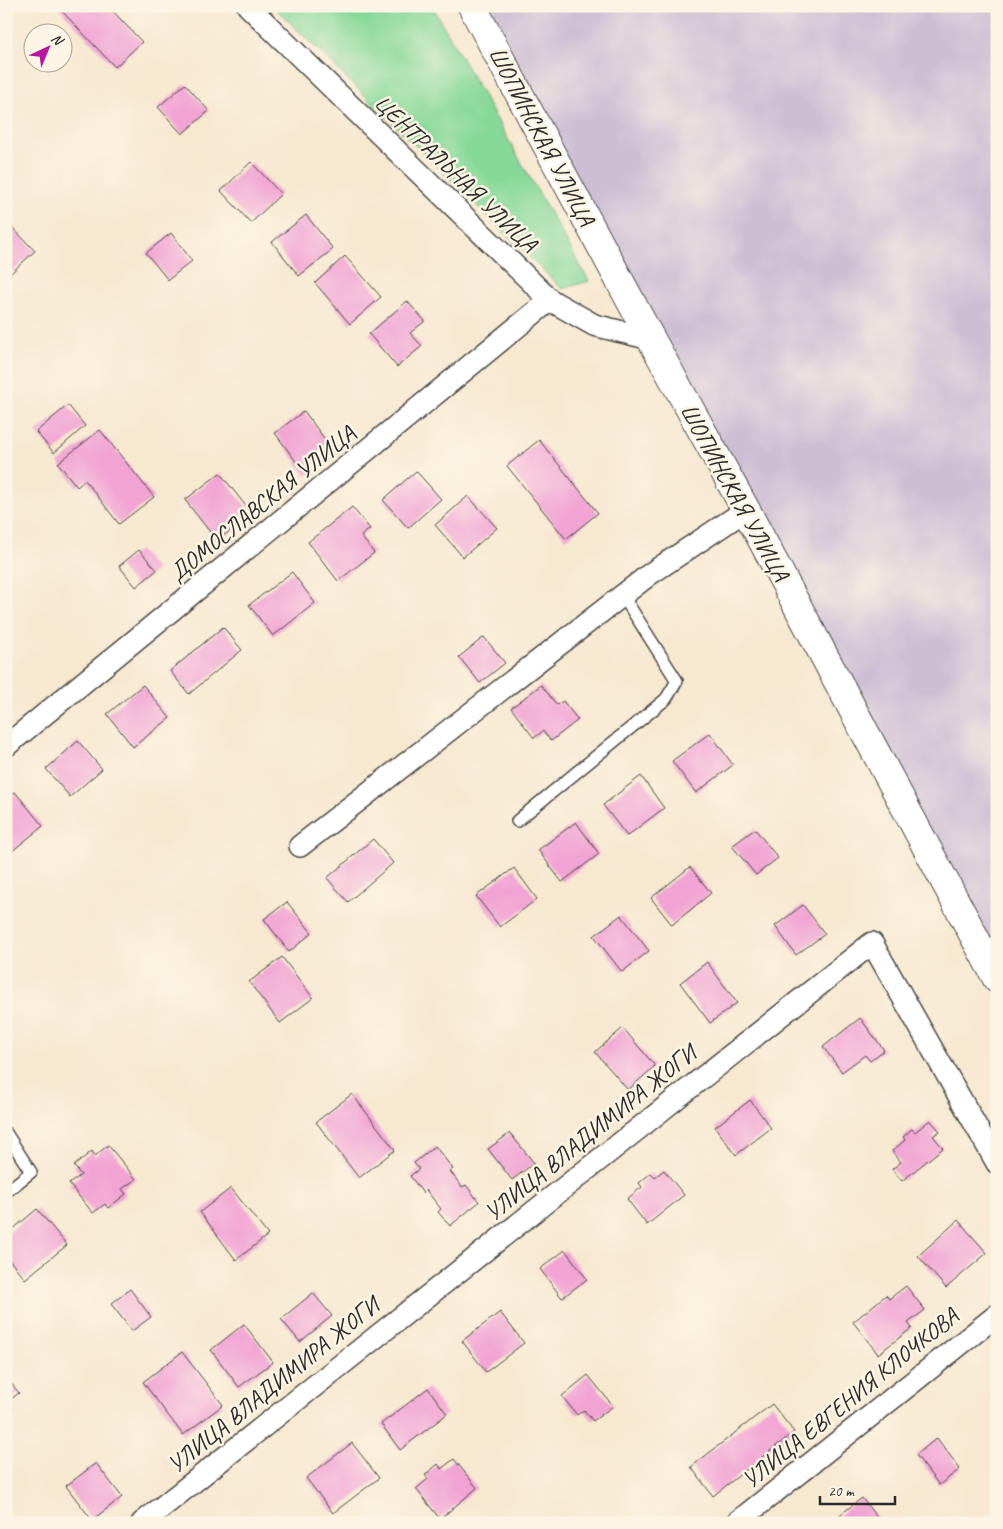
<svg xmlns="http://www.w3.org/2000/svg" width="1003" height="1529" font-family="Caveat,sans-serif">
	<rect width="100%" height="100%" fill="#fcf5e5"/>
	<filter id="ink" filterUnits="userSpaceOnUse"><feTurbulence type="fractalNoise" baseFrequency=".02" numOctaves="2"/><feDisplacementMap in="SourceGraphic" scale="10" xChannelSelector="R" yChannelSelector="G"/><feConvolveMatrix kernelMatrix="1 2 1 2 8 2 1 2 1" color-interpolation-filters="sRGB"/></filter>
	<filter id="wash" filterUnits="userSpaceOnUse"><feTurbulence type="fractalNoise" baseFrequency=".0096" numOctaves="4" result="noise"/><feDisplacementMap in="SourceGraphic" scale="20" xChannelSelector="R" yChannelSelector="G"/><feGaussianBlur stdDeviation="1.12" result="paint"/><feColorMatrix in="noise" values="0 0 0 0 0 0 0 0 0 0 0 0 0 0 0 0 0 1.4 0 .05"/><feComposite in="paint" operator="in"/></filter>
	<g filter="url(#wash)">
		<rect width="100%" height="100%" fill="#f7e8d0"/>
		<polygon fill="#ccbfd4" points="464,6 997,6 997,978"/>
		<polygon fill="#86d899" stroke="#588262" points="273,6 432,6 589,281 562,289"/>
		<g id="blocks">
			<g fill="#f1a4d4">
				<polygon points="57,6 108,6 142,42 115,67"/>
				<polygon points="185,84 209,111 182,134 158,107"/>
				<polygon points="251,162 281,194 251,223 221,191"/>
				<polygon points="306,215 333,249 299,276 272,242"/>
				<polygon points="6,221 35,251 10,274 6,270"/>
				<polygon points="171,233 192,261 168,280 146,253"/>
				<polygon points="345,256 381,297 350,324 315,283"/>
				<polygon points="407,301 425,321 410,333 422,346 397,367 369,334"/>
				<polygon points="68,405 85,426 54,453 36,432"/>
				<polygon points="304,411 335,453 306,475 275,433"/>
				<polygon points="100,430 154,497 119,524 85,480 77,487 58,463"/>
				<polygon points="539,440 598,513 566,539 507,466"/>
				<polygon points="416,471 441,499 408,528 383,500"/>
				<polygon points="220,473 252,514 217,541 185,500"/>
				<polygon points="468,496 497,528 463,557 435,525"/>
				<polygon points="352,507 370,529 361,536 374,553 338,581 308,542"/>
				<polygon points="139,550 157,570 136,587 119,566"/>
				<polygon points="292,572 315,603 273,636 249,605"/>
				<polygon points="223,627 242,650 189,694 170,671"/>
				<polygon points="484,637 505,663 480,683 459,657"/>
				<polygon points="143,685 170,718 133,747 107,714"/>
				<polygon points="541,685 557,705 563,701 578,720 551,741 543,731 534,738 511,708"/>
				<polygon points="710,733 733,765 696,793 672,761"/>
				<polygon points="78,741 102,769 70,797 46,769"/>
				<polygon points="641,776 664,808 627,836 603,805"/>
				<polygon points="15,792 43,826 6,856 6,799"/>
				<polygon points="576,822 599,854 562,882 538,850"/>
				<polygon points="755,829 778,858 756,875 732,846"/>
				<polygon points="373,839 393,863 348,902 327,878"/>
				<polygon points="690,867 711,893 672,925 651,898"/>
				<polygon points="514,868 537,899 500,927 476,896"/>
				<polygon points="287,902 312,933 289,952 264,919"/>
				<polygon points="803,905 825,934 796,955 775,926"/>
				<polygon points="621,915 649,951 622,972 594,936"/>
				<polygon points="282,957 313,998 280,1023 249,982"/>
				<polygon points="707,962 737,1003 710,1023 680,983"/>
				<polygon points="860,1018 884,1050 870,1061 865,1055 842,1072 823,1047"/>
				<polygon points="623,1028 655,1066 628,1090 595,1052"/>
				<polygon points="352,1094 395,1150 359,1178 316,1122"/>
				<polygon points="750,1100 771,1128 736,1155 715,1127"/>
				<polygon points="930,1120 940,1131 933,1136 943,1148 902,1181 892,1169 901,1162 892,1151 905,1140 903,1137 912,1129 915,1132"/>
				<polygon points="510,1133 534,1163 512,1180 488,1149"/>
				<polygon points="108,1145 136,1179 122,1189 126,1194 108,1208 105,1204 93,1213 69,1184 81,1175 74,1166 92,1151 95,1156"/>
				<polygon points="435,1146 453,1169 450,1171 462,1187 466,1185 479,1202 450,1226 438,1212 441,1209 426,1190 423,1193 410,1176 419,1169 414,1163"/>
				<polygon points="664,1170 684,1195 647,1225 627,1199 642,1187 639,1183 651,1173 655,1177"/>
				<polygon points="231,1188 268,1235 236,1260 200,1212"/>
				<polygon points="37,1209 67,1245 25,1279 6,1256 6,1235"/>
				<polygon points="958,1220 987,1253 946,1288 918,1256"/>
				<polygon points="565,1250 587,1279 562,1298 540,1269"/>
				<polygon points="906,1286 925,1310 908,1323 912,1328 878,1354 853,1322 886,1295 889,1299"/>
				<polygon points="130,1289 151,1317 132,1331 111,1304"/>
				<polygon points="313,1293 332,1316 300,1342 281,1319"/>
				<polygon points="500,1312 524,1343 486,1372 462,1341"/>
				<polygon points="244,1324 273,1362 239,1387 211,1350"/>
				<polygon points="182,1352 223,1405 183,1435 143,1382"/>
				<polygon points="588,1375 613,1406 593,1421 584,1410 577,1415 562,1396"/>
				<polygon points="6,1377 19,1393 7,1402 13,1409 6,1414"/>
				<polygon points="428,1388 447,1414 400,1450 381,1424"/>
				<polygon points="772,1404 794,1432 713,1496 691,1467"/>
				<polygon points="937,1438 960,1469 939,1485 916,1455"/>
				<polygon points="352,1443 379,1478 333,1513 306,1478"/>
				<polygon points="454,1459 477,1488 440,1519 416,1489 428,1479 425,1475 438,1464 441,1469"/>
				<polygon points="96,1463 122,1497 92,1520 66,1486"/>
				<polygon points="862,1498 881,1523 842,1523 837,1517"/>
			</g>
		</g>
	</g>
	<g filter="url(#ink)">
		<use href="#blocks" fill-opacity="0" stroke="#4a4744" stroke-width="1"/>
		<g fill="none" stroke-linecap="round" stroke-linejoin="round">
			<g stroke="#4a4744" stroke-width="14">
				<g id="service">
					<polyline points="517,821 666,699 677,681 623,596"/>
					<polyline points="6,1133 31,1172 6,1192"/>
				</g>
			</g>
			<g stroke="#4a4744" stroke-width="24">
				<g id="minor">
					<polyline points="248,6 550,300 594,325 651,339"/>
					<polyline points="6,746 550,300"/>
					<polyline points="300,846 650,574 746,510"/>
					<polyline points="142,1523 872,943 997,1163"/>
					<polyline points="736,1523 997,1315"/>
				</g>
			</g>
			<g stroke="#4a4744" stroke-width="30">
				<polyline id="tertiary" points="472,6 651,339 746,510 997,979"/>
			</g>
			<use href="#service" stroke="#fff" stroke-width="11"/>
			<use href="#minor" stroke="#fff" stroke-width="21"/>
			<use href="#tertiary" stroke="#fff" stroke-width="28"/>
		</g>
	</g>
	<g text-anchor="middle" stroke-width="5" stroke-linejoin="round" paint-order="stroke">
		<g font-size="24" fill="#2b2b2b" stroke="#fcf5e5">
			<text transform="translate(542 136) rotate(62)" y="8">ШОПИНСКАЯ УЛИЦА</text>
			<text transform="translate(456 173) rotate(44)" y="8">ЦЕНТРАЛЬНАЯ УЛИЦА</text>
			<text transform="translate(735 492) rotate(61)" y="8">ШОПИНСКАЯ УЛИЦА</text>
			<text transform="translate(262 503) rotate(-39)" y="8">ДОМОСЛАВСКАЯ УЛИЦА</text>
			<text transform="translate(590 1133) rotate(-39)" y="8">УЛИЦА ВЛАДИМИРА ЖОГИ</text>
			<text transform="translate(273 1385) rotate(-39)" y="8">УЛИЦА ВЛАДИМИРА ЖОГИ</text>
			<text transform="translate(850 1398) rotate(-39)" y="8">УЛИЦА ЕВГЕНИЯ КЛОЧКОВА</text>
		</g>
	</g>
	<rect width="1003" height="1529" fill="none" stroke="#fcf5e5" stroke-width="25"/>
	<g transform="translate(48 48) rotate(44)"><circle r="24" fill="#fcf5e5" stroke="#a8a49b"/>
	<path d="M0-4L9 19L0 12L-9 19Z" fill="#b5179e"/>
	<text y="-8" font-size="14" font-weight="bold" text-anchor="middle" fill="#2b2b2b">N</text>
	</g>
	<path d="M820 1496v8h75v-8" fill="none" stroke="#2b2b2b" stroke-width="2.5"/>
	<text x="828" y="1496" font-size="15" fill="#2b2b2b" stroke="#fcf5e5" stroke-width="4" paint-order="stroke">20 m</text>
</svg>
